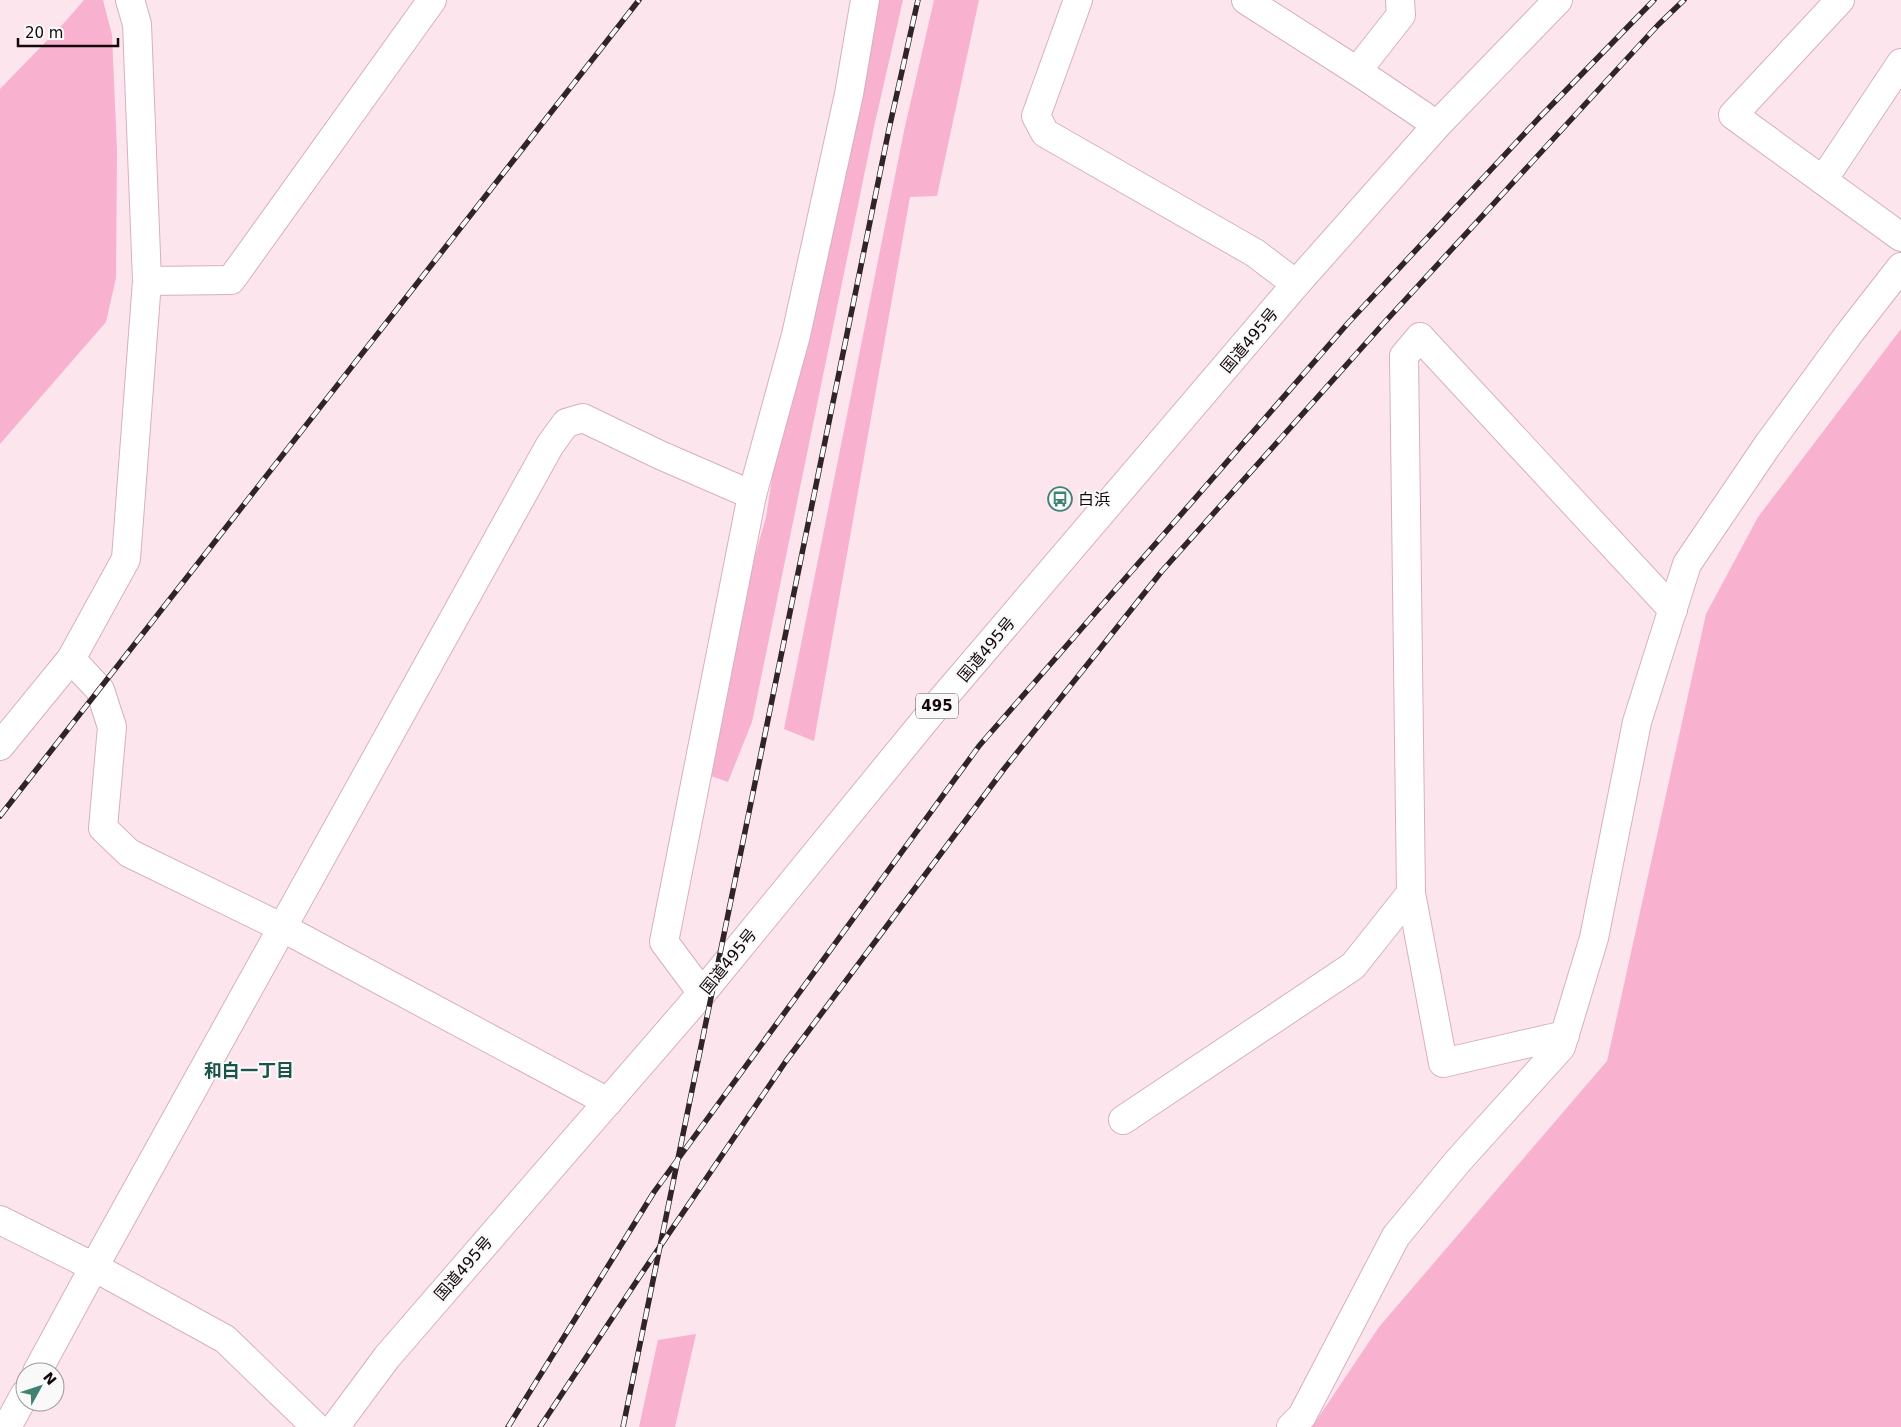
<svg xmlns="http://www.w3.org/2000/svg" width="1901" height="1427" font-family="'DejaVu Sans','Noto Sans JP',sans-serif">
	<rect width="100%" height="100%" fill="#fde5ee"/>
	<g fill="#f8b2cf">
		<polygon points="84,0 103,0 112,35 117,150 116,278 106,322 0,444 0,89 64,23"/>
		<polygon points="871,0 903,0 874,127 752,722 728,782 702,773 748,581 766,517 775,459"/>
		<polygon points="934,0 979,0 937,196 910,197 814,741 784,729 904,131"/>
		<polygon points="1901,329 1901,1427 1312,1427 1379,1327 1607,1061 1706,614 1758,517"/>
		<polygon points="696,1334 675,1427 639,1427 658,1340"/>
	</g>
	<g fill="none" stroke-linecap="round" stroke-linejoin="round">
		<g stroke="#d6b0bf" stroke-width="30">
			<g id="minor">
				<polyline points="1078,0 1036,116 1045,133 1255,253 1296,284"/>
				<polyline points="1246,0 1357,71 1437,125"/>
				<polyline points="1840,0 1733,115 1901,237"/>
				<polyline points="1357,71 1401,15 1400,0"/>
				<polyline points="1823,180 1901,63"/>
				<polyline points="147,281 231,280 432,0"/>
				<polyline points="71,659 100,690 112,727 103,828 129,853 283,928 608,1102"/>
				<polyline points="0,746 71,659 126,559 147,281 137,24 130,0"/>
				<polyline points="702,993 664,942 752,495 796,335 849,94 865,0"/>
				<polyline points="1565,1035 1443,1063 1411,893 1404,356 1420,337 1673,610"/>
				<polyline points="1123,1120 1353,966 1411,893"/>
				<polyline points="0,1220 94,1267 225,1339 316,1427"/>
				<polyline points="37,1372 94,1267 550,445 566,423 583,418 660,455 752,495"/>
				<polyline points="7,1427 25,1394"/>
				<polyline points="1291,1427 1302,1416 1396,1236 1459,1160 1561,1047 1594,938 1637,722 1687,564 1767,446 1848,335 1901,267"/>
			</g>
		</g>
		<g stroke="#d6b0bf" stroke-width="30">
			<polyline id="highway" points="335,1427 387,1357 702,993 939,703 1296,284 1437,125 1558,0"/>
		</g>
		<use href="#minor" stroke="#fff" stroke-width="28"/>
		<use href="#highway" stroke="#fff" stroke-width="28"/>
		<g stroke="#312429" stroke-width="5.5">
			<g id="rail">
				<polyline points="0,816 639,0"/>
				<polyline points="508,1427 654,1192 979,746 1349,322 1539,118 1654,0"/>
				<polyline points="540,1427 642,1273 786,1061 1004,769 1162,571 1383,324 1658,25 1684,0"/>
				<polyline points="623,1427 889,129 918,0"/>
			</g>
		</g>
		<use href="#rail" stroke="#f9f9f9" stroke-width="4" stroke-dasharray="11" stroke-linecap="butt"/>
	</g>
	<defs>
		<g id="bus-ring" transform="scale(1.25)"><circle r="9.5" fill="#f9f9f9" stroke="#3f8274" stroke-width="1.5"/><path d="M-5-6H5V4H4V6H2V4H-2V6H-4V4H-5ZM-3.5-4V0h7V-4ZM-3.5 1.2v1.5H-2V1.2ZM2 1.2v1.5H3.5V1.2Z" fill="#3f8274"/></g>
	</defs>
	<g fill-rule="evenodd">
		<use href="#bus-ring" x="1060" y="499"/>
	</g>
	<g text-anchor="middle" stroke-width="4" stroke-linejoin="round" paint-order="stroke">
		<rect fill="#f9f9f9" stroke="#595054" stroke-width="1" x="916" y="693.5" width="42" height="25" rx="4"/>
		<g font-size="15" font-weight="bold" fill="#14080d">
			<text x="937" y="711">495</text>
		</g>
		<g font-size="16" fill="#14080d" stroke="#f9f9f9">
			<text transform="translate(1249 340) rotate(-50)" y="6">国道495号</text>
			<text transform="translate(986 649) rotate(-50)" y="6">国道495号</text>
			<text transform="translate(728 961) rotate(-51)" y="6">国道495号</text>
			<text transform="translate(463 1268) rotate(-49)" y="6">国道495号</text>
		</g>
		<g font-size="16" fill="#14080d" stroke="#f9f9f9" text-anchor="start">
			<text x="1078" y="505">白浜</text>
		</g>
		<g font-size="18" font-weight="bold" fill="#1c5349" stroke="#f9f9f9">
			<text x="249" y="1077">和白一丁目</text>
		</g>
	</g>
	<g transform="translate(40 1387) rotate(50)"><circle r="24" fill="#f9f9f9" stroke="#9d999b"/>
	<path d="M0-4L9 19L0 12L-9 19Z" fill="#3f8274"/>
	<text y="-8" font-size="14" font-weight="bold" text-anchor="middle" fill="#14080d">N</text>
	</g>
	<path d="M18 38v8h100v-8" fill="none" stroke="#14080d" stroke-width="2.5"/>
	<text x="25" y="38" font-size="15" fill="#14080d" stroke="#f9f9f9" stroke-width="4" paint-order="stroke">20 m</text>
</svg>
